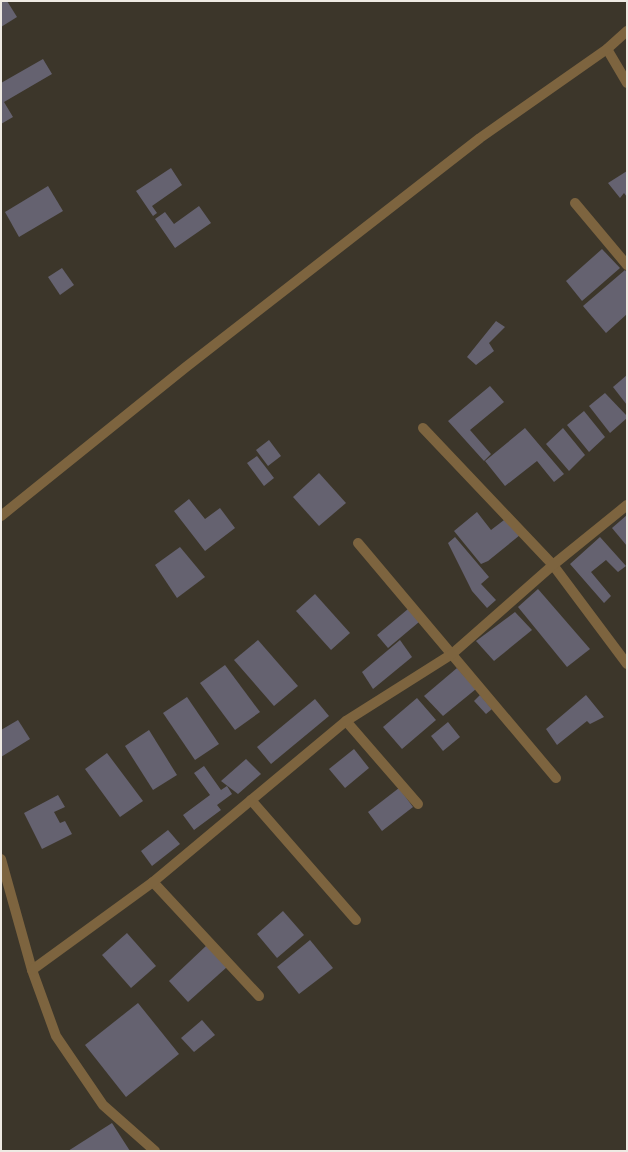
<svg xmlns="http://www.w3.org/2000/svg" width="628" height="1152" font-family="Arial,sans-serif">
	<rect width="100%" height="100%" fill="#3c362a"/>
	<g fill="#656270">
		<polygon points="1,1 7,1 17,17 1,27"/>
		<polygon points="43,59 52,74 4,102 13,117 1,124 1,83"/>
		<polygon points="171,168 182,185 152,206 157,213 153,216 136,191"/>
		<polygon points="627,171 627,197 624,193 620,198 608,183"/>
		<polygon points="48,186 63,211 19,237 5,212"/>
		<polygon points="199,206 211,223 175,248 155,219 165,212 174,224"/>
		<polygon points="602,249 620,268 582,301 566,281"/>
		<polygon points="62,268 74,285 60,295 48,277"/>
		<polygon points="625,270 627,273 627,314 606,333 583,306"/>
		<polygon points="496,321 505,327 489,343 494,351 476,365 467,357"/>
		<polygon points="627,375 627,405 613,387"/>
		<polygon points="490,386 504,402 470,430 491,454 484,461 448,421"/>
		<polygon points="605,393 627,416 627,418 610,433 589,406"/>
		<polygon points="584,411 605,437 589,452 567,425"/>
		<polygon points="525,428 564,474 554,482 537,461 505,486 485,461"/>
		<polygon points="563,428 585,455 569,471 546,444"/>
		<polygon points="269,440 281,456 268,466 256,450"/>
		<polygon points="257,456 274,478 264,486 247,463"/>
		<polygon points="319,473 346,503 319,526 293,497"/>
		<polygon points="189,499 205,519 220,508 235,528 205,551 174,511"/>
		<polygon points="477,512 491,530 508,517 520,535 488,561 481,564 454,531"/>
		<polygon points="627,515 627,546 612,528"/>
		<polygon points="455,537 489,577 481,584 496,600 487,608 472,591 448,543"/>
		<polygon points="600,537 626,566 618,572 606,560 591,572 611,596 604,603 570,564"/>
		<polygon points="180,547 205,577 177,598 155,565"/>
		<polygon points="538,589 590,649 567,667 518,607"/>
		<polygon points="315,594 350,633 331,650 296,611"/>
		<polygon points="408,609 419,622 388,648 377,635"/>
		<polygon points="515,612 532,630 494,661 476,641"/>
		<polygon points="258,640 298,686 274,706 234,660"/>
		<polygon points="400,640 412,657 373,689 362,672"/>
		<polygon points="225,665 260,712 235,730 200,683"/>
		<polygon points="457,668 476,689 443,716 424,696"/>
		<polygon points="480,695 492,709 486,714 474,701"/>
		<polygon points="586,695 604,717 590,724 587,721 557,745 546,729"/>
		<polygon points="187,697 219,744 195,760 163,713"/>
		<polygon points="417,698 436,720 402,749 383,727"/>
		<polygon points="315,699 329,716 271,764 257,747"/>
		<polygon points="18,720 30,739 1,757 1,730"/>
		<polygon points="448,722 460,737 443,751 431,736"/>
		<polygon points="149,730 177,775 153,790 125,746"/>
		<polygon points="354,749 369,768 345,788 329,769"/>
		<polygon points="107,753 143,801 120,817 85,769"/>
		<polygon points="246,759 261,774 238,794 221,781"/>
		<polygon points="204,766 221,790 227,786 232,794 217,805 221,810 194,830 183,815 210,795 194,773"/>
		<polygon points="399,788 413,807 382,831 368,812"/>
		<polygon points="58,795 65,807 54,812 60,823 65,821 72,834 42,849 24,813"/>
		<polygon points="168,830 180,844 152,866 141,851"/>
		<polygon points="283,911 304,935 277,958 257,934"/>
		<polygon points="127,933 156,966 131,988 102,955"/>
		<polygon points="310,940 333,968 299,994 277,967"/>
		<polygon points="207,945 227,967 188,1002 169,981"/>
		<polygon points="138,1003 179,1054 126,1097 85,1045"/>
		<polygon points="202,1020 215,1035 194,1052 181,1038"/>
		<polygon points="112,1123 130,1151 68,1151"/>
	</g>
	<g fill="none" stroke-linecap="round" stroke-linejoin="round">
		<g stroke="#7d643f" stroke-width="10">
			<polyline points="607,49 627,83"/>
			<polyline points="575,203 627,265"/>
			<polyline points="423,428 553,565 627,664"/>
			<polyline points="1,516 186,367 480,138 607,49 627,31"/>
			<polyline points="358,543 556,778"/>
			<polyline points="346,721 418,804"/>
			<polyline points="251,800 356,920"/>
			<polyline points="1,859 32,970 56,1036 103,1105 155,1151"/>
			<polyline points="153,882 259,996"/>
			<polyline points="32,970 153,882 346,721 452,654 553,565 627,505"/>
		</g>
	</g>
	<rect width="628" height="1152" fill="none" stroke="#eeeae3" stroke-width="4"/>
</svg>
